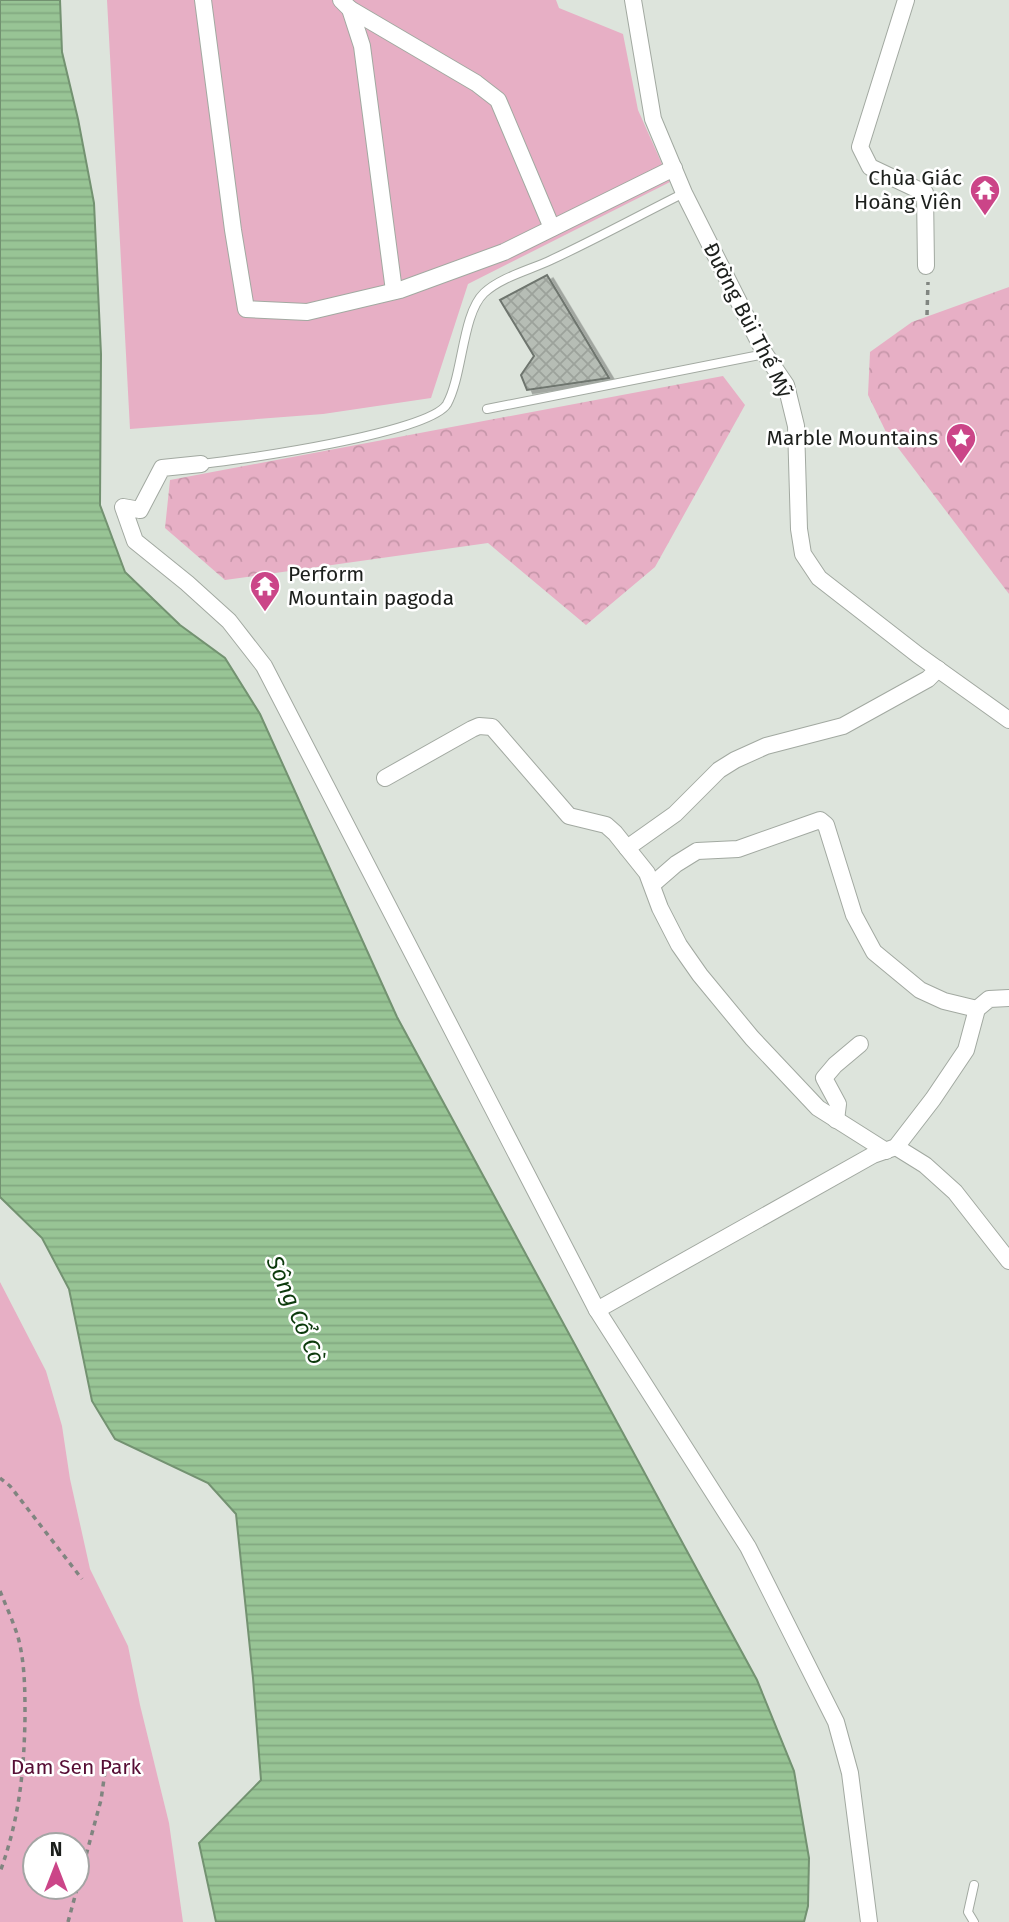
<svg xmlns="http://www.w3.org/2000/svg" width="1009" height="1922" font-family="'Fira Sans',sans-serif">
	<defs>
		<pattern id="forest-crowns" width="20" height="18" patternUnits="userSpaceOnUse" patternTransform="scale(1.75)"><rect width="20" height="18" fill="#e7afc5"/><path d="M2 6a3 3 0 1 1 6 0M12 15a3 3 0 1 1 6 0" fill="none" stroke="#c696a9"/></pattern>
		<pattern id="water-rules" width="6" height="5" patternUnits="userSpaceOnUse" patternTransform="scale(1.75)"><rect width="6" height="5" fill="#98c495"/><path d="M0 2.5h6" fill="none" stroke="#82a880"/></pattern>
		<pattern id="building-cross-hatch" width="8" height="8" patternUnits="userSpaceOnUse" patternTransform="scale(1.75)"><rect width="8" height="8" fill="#b6bdb5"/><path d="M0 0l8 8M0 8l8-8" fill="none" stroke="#9ca29b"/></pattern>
		<filter id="shadow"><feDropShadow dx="6" dy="3.5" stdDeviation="0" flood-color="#0004"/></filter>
	</defs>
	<rect width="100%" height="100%" fill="#dde4dc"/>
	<g fill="#e7afc5" fill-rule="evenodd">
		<polygon points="107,0 556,0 559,8 623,34 638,110 670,182 468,284 431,398 323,414 130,429"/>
		<path d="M0,1282L46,1371L62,1426L70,1479L90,1569L128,1646L140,1705L169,1823L183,1922H0ZM77,1845V1887H35V1845Z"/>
	</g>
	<g fill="url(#forest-crowns)">
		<polygon points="1009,287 1009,594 886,432 868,395 870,352 912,322"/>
		<polygon points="723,376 745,405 655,567 586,625 488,543 225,580 165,528 170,480"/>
	</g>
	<polygon fill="url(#water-rules)" stroke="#739271" stroke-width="2" points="0,0 60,0 62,52 78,119 94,203 101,354 100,505 125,572 180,625 225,658 260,714 397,1017 757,1680 794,1771 809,1858 808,1906 804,1922 216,1922 199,1843 261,1780 253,1678 236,1514 208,1483 115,1439 92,1401 69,1289 42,1238 0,1197"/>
	<polygon fill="url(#building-cross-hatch)" stroke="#6e756e" stroke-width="2" filter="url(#shadow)" points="547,275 609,378 527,390 521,375 534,356 500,300"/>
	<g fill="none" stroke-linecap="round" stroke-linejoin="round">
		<g stroke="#a2a9a1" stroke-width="10">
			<g id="service">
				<polyline points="487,409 765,354"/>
				<path d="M201,464C241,460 430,433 447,404C463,375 462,314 484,293C501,277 530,270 551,260C596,239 640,215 684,193"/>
				<polyline points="974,1922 968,1912 974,1885"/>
			</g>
		</g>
		<g stroke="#a2a9a1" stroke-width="18">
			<g id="minor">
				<polyline points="203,0 233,230 246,309 307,312 400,290 504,252 674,168"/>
				<polyline points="341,0 350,9 362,46 394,291"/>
				<polyline points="633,0 653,119 684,193 765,354 786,385 796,426 799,529 803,554 819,578 918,655 1009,720"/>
				<polyline points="906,0 860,147 870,167 925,193 926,266"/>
				<polyline points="350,9 476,83 498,100 552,228"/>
				<polyline points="201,464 162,468 140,510 123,507 135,541 187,583 229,621 264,666 597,1310 748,1547 836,1722 850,1773 869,1922"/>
				<polyline points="385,778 472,729 479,726 492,727 569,816 606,825 615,833 647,873 660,908 679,945 700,975 752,1038 818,1108 886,1151"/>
				<polyline points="627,848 675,814 719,770 735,760 766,746 843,726 928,679 938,669"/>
				<polyline points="653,884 676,864 697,851 738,849 820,820 826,825 854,915 874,952 920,990 944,1001 977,1009"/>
				<polyline points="836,1120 838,1104 824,1078 835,1065 860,1044"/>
				<polyline points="896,1147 925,1165 955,1192 1009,1261"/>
				<polyline points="597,1310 873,1155 896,1147 933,1099 966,1050 977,1009 989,999 1009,998"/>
			</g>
		</g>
		<g stroke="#808580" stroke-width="3.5" stroke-dasharray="5 5" stroke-linecap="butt">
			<polyline points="927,315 928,282"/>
			<polyline points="0,1478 10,1486 82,1579"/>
			<path d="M0,1591C6,1606 13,1621 18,1637C25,1663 25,1691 25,1718C24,1773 19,1820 0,1872"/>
			<polyline points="68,1922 101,1800 105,1772"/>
		</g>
		<use href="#service" stroke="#fff" stroke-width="8"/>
		<use href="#minor" stroke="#fff" stroke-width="16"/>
	</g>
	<defs>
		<g id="temple-pin" transform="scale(1.575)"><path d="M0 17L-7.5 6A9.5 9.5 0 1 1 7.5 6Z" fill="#cb4588" stroke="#fff"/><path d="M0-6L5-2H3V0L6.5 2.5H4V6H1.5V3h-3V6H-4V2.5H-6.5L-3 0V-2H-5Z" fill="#fff"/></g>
		<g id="sight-pin" transform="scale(1.575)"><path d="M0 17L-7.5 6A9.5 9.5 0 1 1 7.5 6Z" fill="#cb4588" stroke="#fff"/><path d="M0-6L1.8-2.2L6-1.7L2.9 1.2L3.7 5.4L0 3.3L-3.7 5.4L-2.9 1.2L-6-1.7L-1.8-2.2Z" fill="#fff"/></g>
	</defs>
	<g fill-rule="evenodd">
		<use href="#temple-pin" x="985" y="190"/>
		<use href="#sight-pin" x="961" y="438"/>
		<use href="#temple-pin" x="265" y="586"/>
	</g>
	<g text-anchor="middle" stroke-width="5" stroke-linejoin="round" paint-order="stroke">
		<g font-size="21" fill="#1c1f1c" stroke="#fff" text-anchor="end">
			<text x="962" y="185">Chùa Giác<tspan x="962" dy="24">Hoàng Viên</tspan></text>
			<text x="938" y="445">Marble Mountains</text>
			<text x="288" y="581" text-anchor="start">Perform<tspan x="288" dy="24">Mountain pagoda</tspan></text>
		</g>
		<g font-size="21" fill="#1c1f1c" stroke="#fff">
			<text transform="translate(748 320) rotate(63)" y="7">Đường Bùi Thế Mỹ</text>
		</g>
		<g font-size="21" fill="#570e35" stroke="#fff">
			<text x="76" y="1774">Dam Sen Park</text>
		</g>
		<g font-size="23" font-style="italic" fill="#0c3a0c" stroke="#fff">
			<text transform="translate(296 1310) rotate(67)" y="8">Sông Cổ Cò</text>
		</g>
	</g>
	<g transform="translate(56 1866)"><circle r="33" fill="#ffffff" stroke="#a4a5a4" stroke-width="2"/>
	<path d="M0-5L12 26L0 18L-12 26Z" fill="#cb4588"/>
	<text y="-10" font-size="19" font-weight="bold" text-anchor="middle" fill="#1c1f1c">N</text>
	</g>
</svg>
